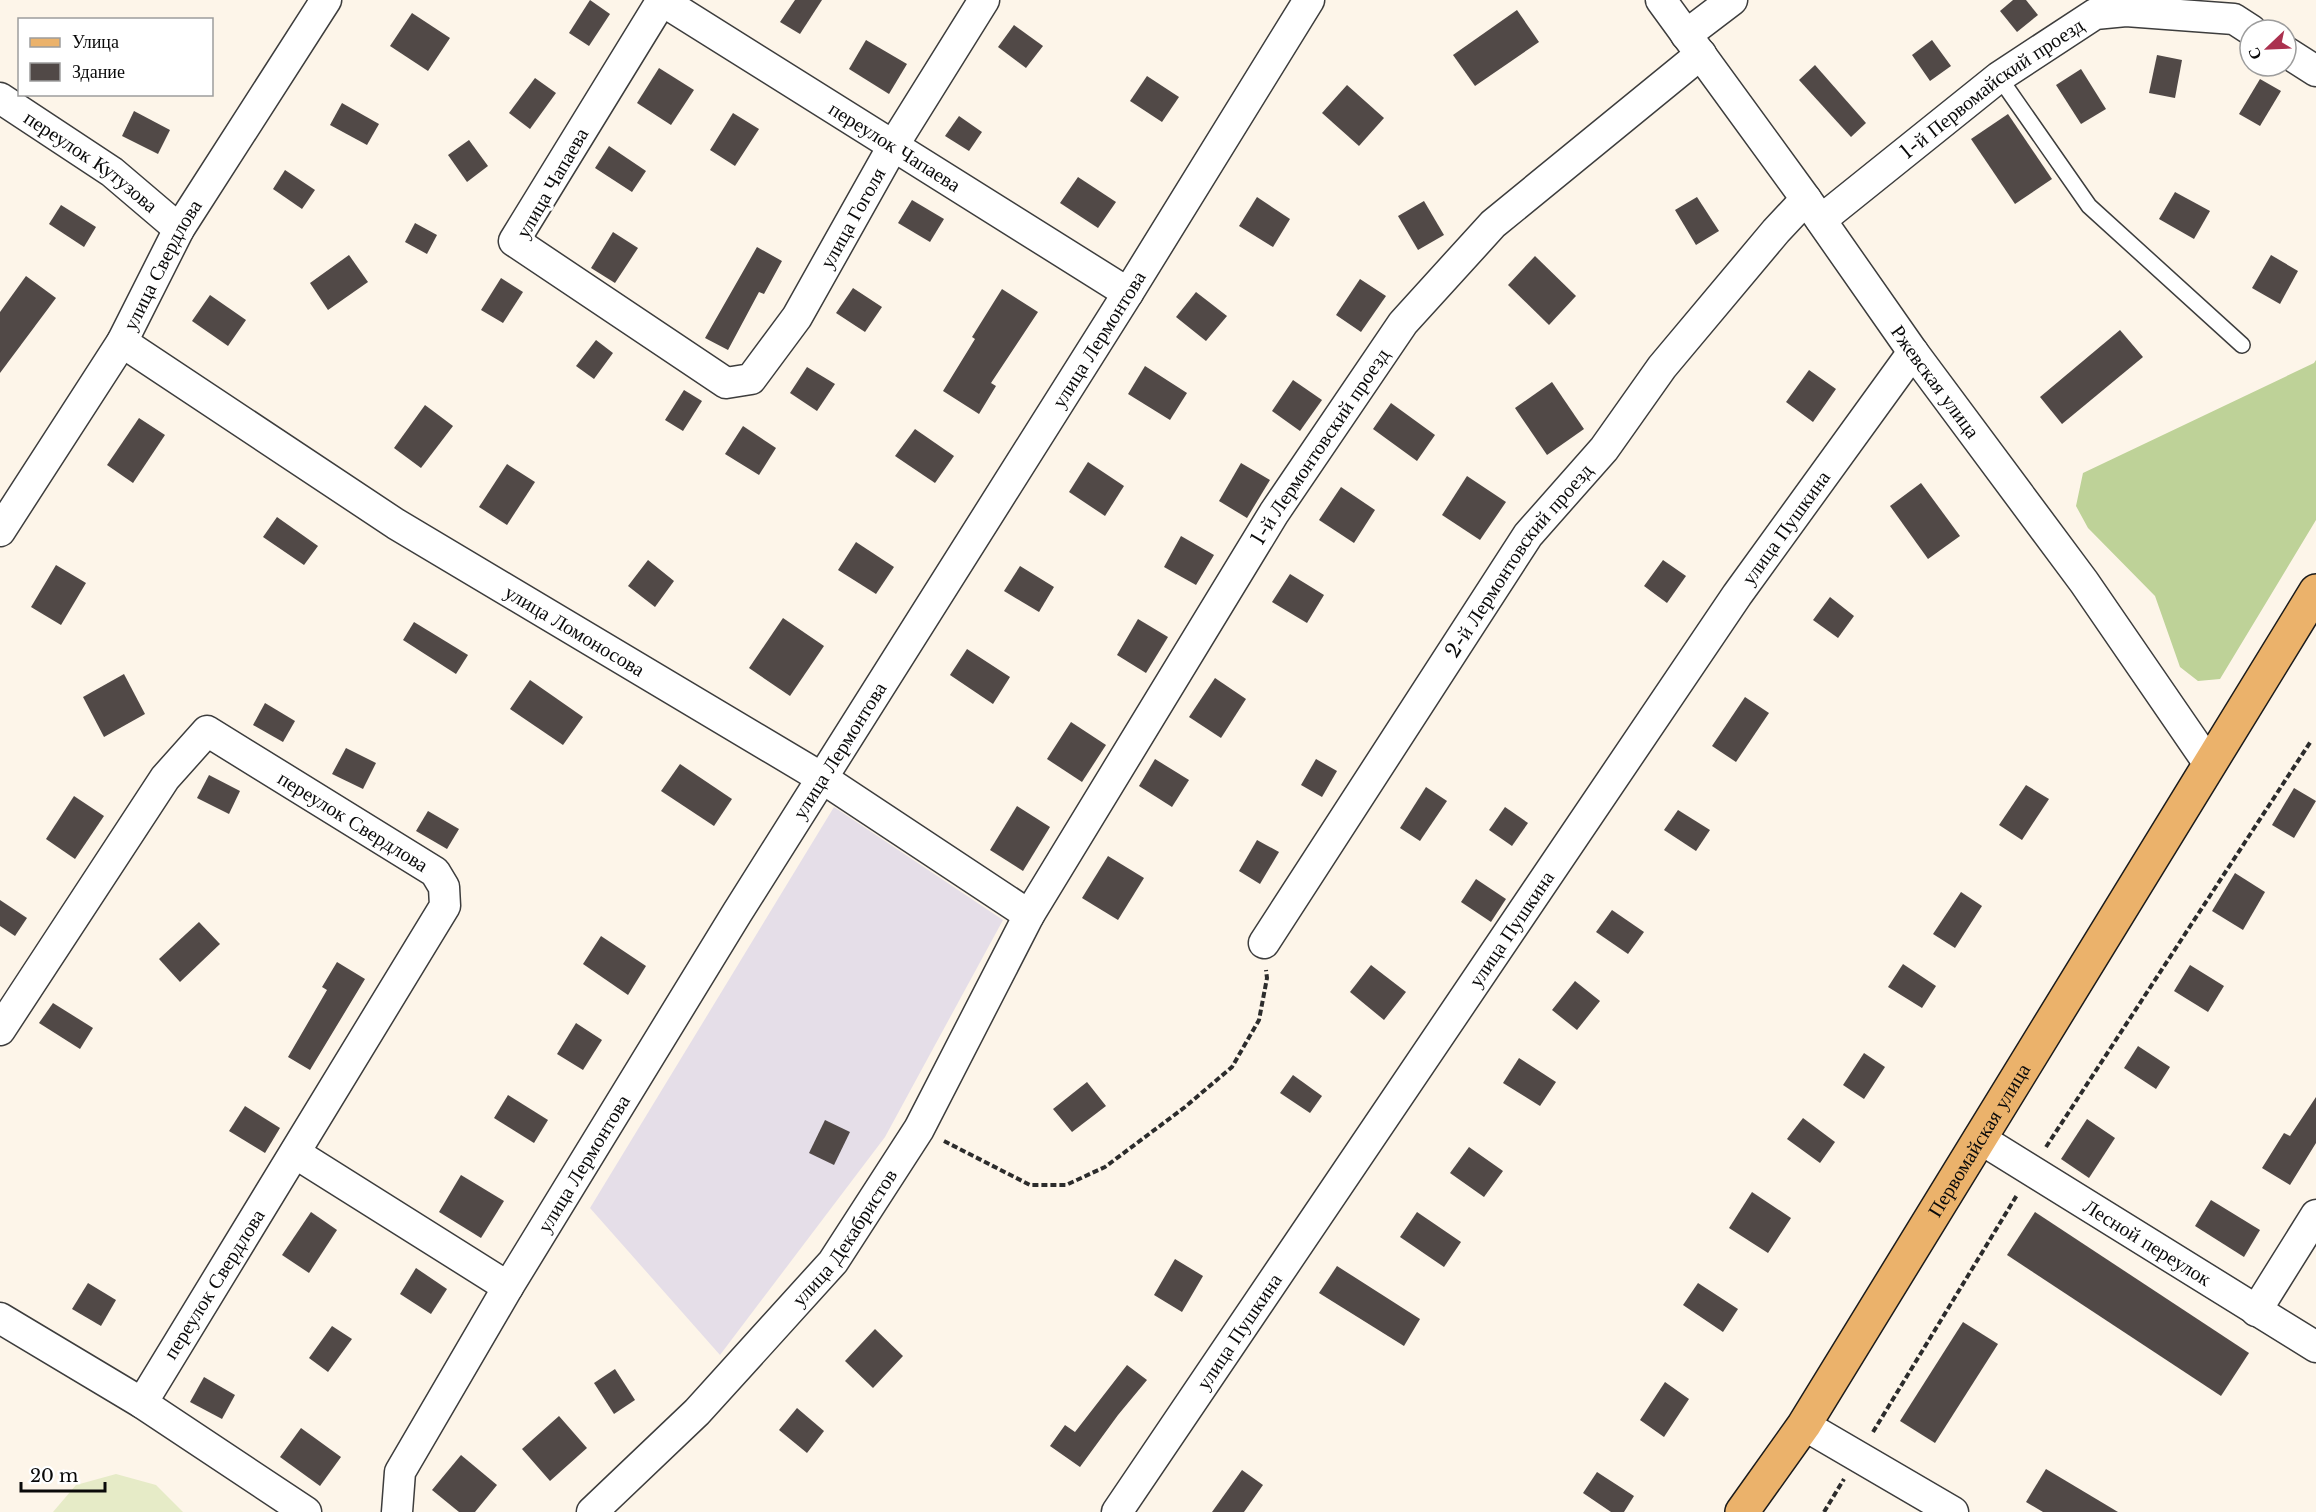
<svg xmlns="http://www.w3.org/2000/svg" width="2316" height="1512" font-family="'Libre Baskerville',serif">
	<rect width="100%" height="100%" fill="#fdf5e9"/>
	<polygon fill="#e5dee8" points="834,807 1003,920 885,1137 720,1355 590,1208"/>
	<polygon fill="#bed298" points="2316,360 2316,520 2220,679 2198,681 2180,667 2155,596 2088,528 2076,506 2083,473 2314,363"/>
	<polygon fill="#e6ebc7" points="116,1474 156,1485 183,1512 53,1512 76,1485"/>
	<g fill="#514947">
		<polygon points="590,0 610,14 589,46 569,33"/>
		<polygon points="795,0 822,0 800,34 780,22"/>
		<polygon points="2013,0 2026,0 2038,15 2017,32 2000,11"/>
		<polygon points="1517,10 1539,42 1475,86 1453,55"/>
		<polygon points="412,13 450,38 428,71 390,46"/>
		<polygon points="1014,25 1043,46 1026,68 998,47"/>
		<polygon points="866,40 907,64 889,94 849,69"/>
		<polygon points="1932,40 1951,66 1930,81 1912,55"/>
		<polygon points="2157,55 2182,60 2175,98 2149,93"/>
		<polygon points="1815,65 1866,123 1851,137 1799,80"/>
		<polygon points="659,68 694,90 671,125 637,103"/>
		<polygon points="2081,69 2106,109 2081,124 2056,85"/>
		<polygon points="1147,76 1179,97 1162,122 1130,101"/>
		<polygon points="535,78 556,93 530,129 509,113"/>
		<polygon points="2260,79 2281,91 2260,126 2239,114"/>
		<polygon points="1347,85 1384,118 1359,146 1322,113"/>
		<polygon points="342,103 379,124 367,145 330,125"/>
		<polygon points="134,111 170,130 158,154 122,136"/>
		<polygon points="733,113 759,129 735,166 710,150"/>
		<polygon points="2008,114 2052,179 2015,204 1971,139"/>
		<polygon points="959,116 982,132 969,151 945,136"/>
		<polygon points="469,140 488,166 467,182 448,155"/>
		<polygon points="609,146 646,171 632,192 595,168"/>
		<polygon points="285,170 315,190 302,209 273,189"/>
		<polygon points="1078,177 1116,202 1098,228 1060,203"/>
		<polygon points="2175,192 2210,211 2194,239 2159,219"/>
		<polygon points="1257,197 1290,219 1273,247 1239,226"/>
		<polygon points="1697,197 1719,231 1696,245 1675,210"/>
		<polygon points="912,200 944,219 930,242 898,223"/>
		<polygon points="1424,201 1444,235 1418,250 1398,216"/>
		<polygon points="61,205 96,227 84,247 49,224"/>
		<polygon points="415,223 437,235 427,254 405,242"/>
		<polygon points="613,232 638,248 615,283 591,268"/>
		<polygon points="757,247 782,261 764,294 759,292 728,350 705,338"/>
		<polygon points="349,255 368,282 328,310 310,283"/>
		<polygon points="2271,255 2298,271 2280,304 2252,288"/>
		<polygon points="1535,256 1576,296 1549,325 1508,285"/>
		<polygon points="26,276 56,298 0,373 0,312"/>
		<polygon points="501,278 523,292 503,323 481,310"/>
		<polygon points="1360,279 1386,296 1361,332 1336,315"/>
		<polygon points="853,288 882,307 865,332 836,313"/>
		<polygon points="1002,289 1038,312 991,383 996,386 979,414 943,391 975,339 972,337"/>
		<polygon points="1196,292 1227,316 1206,341 1176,317"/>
		<polygon points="210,295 246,320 228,346 192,321"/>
		<polygon points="2120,330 2143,357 2062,424 2040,397"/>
		<polygon points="596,340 613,353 594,379 576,366"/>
		<polygon points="1145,366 1187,393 1170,420 1128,394"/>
		<polygon points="807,367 835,384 817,411 790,393"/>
		<polygon points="1809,370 1836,389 1813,422 1786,402"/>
		<polygon points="1293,380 1322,400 1300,431 1272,411"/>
		<polygon points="1552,382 1584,429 1547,455 1515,408"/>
		<polygon points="684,390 702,401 683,431 665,420"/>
		<polygon points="1391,403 1435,435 1417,461 1373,429"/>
		<polygon points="425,405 453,426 421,468 394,448"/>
		<polygon points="139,418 165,435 133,483 107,465"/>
		<polygon points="743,426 776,448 759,475 725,454"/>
		<polygon points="915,429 954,456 935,483 895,456"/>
		<polygon points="1088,462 1124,486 1105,516 1069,492"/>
		<polygon points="1241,463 1270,480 1247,518 1219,501"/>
		<polygon points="507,464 535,482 507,525 479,507"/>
		<polygon points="1467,476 1506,502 1480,540 1442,515"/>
		<polygon points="1921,483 1960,536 1928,559 1890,506"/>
		<polygon points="1341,487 1375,510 1354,543 1319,520"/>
		<polygon points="277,517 318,546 304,565 263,537"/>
		<polygon points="1181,536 1214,555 1196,585 1164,567"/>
		<polygon points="856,542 894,567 876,594 838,570"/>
		<polygon points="648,560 674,581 655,607 628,586"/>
		<polygon points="1663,560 1686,576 1667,603 1644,586"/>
		<polygon points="56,565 86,583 61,625 31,607"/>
		<polygon points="1020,566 1054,587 1039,612 1004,591"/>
		<polygon points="1290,574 1324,595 1307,623 1272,602"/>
		<polygon points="1830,597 1854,616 1838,638 1813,620"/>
		<polygon points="783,618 824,646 790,696 749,668"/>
		<polygon points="1138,619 1168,637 1146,673 1117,655"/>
		<polygon points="414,622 468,655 456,674 403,640"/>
		<polygon points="967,649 1010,677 993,704 950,675"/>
		<polygon points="124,674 145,714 104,737 83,697"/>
		<polygon points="1215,678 1246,699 1221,738 1189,717"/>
		<polygon points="530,680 583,717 563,745 510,709"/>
		<polygon points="1745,697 1769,713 1736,762 1712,746"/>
		<polygon points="265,703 295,721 283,742 253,725"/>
		<polygon points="1071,722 1106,745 1082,782 1047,759"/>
		<polygon points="346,748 376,763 363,789 332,774"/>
		<polygon points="1155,759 1189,780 1172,807 1139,786"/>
		<polygon points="1316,759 1337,771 1322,797 1301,785"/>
		<polygon points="680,764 732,799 714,826 661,791"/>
		<polygon points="209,775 240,791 229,814 197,798"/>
		<polygon points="2026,785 2049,799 2022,840 1999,825"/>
		<polygon points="1426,787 1447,801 1420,841 1400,828"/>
		<polygon points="2294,788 2316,801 2294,838 2272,825"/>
		<polygon points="74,796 104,816 75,859 46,839"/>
		<polygon points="1017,806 1050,827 1023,871 990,850"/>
		<polygon points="1505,807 1528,823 1512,846 1489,830"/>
		<polygon points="1678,810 1710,830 1696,851 1664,830"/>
		<polygon points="428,811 459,829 447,849 416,831"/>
		<polygon points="1257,840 1279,852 1260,884 1239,871"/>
		<polygon points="1108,856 1144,878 1118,920 1082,898"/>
		<polygon points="2235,873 2265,892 2243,930 2212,911"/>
		<polygon points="1476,879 1506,899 1491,922 1461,902"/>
		<polygon points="1961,892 1982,906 1955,948 1933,934"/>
		<polygon points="0,900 27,918 15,936 0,926"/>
		<polygon points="1612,910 1644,932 1628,954 1596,932"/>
		<polygon points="199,922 220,944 180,982 159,959"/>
		<polygon points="601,936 646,966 628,995 583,964"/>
		<polygon points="337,962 365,979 310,1070 288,1057 327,990 322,987"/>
		<polygon points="1903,964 1936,986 1922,1008 1888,987"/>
		<polygon points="1371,965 1406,992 1384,1020 1350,992"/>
		<polygon points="2190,965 2224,986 2208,1012 2174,991"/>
		<polygon points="1575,981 1600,1001 1577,1030 1552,1010"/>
		<polygon points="53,1003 93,1028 80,1049 39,1023"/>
		<polygon points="576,1023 602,1040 583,1070 557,1054"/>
		<polygon points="2138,1046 2170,1067 2156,1089 2124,1068"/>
		<polygon points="1864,1053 1885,1067 1864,1099 1843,1085"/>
		<polygon points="1519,1058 1556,1082 1540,1106 1503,1083"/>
		<polygon points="1293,1075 1322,1096 1310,1113 1280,1093"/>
		<polygon points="1087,1082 1106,1106 1072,1132 1053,1109"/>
		<polygon points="508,1095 548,1120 534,1143 494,1118"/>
		<polygon points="2316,1097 2316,1143 2290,1185 2262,1168 2284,1133 2290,1136"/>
		<polygon points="245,1106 280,1128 265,1153 229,1131"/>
		<polygon points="1803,1118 1835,1142 1820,1163 1787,1139"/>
		<polygon points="2087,1119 2115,1138 2089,1178 2061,1159"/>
		<polygon points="825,1120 850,1132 834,1165 809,1153"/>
		<polygon points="1469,1147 1503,1171 1484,1197 1450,1173"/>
		<polygon points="461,1175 504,1201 481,1238 439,1212"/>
		<polygon points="1752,1192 1791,1218 1768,1253 1729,1228"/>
		<polygon points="2211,1200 2260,1230 2244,1257 2195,1226"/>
		<polygon points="311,1212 337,1230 309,1273 282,1255"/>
		<polygon points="1417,1212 1461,1242 1444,1267 1400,1237"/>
		<polygon points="2035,1212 2249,1353 2221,1396 2007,1255"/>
		<polygon points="1175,1259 1203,1276 1182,1312 1154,1295"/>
		<polygon points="1337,1266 1420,1319 1404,1346 1319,1293"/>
		<polygon points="416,1268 447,1289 431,1314 400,1294"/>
		<polygon points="88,1283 116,1300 101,1326 72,1309"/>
		<polygon points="1698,1283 1738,1309 1723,1332 1683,1305"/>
		<polygon points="1963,1322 1998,1344 1935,1443 1900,1421"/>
		<polygon points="332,1326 352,1339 328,1372 309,1358"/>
		<polygon points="875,1329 903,1356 873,1388 845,1361"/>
		<polygon points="1127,1365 1147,1380 1118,1415 1080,1467 1050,1446 1065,1425 1075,1432"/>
		<polygon points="615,1369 635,1400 614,1414 594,1383"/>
		<polygon points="204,1377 235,1395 222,1419 190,1402"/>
		<polygon points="1665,1382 1689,1399 1664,1437 1640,1420"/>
		<polygon points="797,1408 824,1431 807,1453 779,1430"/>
		<polygon points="559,1416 587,1448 550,1481 522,1449"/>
		<polygon points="301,1428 341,1457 320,1486 280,1457"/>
		<polygon points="461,1455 497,1485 475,1512 459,1512 432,1490"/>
		<polygon points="2046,1469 2118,1512 2043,1512 2026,1502"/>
		<polygon points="1242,1470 1263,1485 1244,1512 1212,1512"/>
		<polygon points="1597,1472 1634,1496 1624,1512 1611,1512 1583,1493"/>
	</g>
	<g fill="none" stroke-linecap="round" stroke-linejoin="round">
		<g stroke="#3d3d3d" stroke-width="18">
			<polyline id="lane" points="1999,77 2089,206 2242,345"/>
		</g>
		<g stroke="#3d3d3d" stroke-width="33">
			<g id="street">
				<path id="s1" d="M661,0L1128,293"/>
				<path id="s2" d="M662,0L514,241L726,383L751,379L797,317L893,146L984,0"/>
				<path id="s3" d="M1661,0L1806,199L1913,352L2084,582L2209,764"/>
				<polyline points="1686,35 1732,0"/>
				<polyline points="2286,52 2316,71"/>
				<path id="s4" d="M0,98L112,172L179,229"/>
				<path id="s5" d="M1821,220L1999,77L2095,14L2126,11L2234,19L2251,30"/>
				<path id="s6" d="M122,342L396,524L822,778L1029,915"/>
				<path id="s7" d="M0,531L122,342L179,229L326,0"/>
				<path id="s8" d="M1264,943L1528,535L1604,449L1662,367L1776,231L1806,199"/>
				<path id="s9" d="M0,1030L165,778L207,731L435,872L444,887L445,906L142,1403"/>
				<path id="s10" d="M1979,1138L2316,1347"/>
				<polyline points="295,1153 508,1287"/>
				<polyline points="2256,1311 2316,1215"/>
				<polyline points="0,1318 142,1403 306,1512"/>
				<polyline points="1804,1425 1953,1512"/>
				<path id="s11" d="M397,1512L400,1472L508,1287L737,913L1128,293L1309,0"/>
				<path id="s12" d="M592,1512L697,1412L833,1262L919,1129L1029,915L1274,513L1403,323L1493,224L1701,54"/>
				<path id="s13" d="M1117,1512L1737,595L1913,352"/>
			</g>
		</g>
		<g stroke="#1b1b1b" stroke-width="36">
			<g id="primary">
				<path id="s14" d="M1742,1512L1804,1425L2316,591"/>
			</g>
		</g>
		<g stroke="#2c2c2c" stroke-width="4" stroke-dasharray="6 3" stroke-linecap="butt">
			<polyline points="944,1141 1030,1185 1066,1185 1105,1167 1185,1107 1232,1067 1259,1020 1267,978 1266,970"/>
			<polyline points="2046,1147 2311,741"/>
			<polyline points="1873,1432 2017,1195"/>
			<polyline points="1824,1512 1844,1479"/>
		</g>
		<use href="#lane" stroke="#fff" stroke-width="15"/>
		<use href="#street" stroke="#fff" stroke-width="30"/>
		<use href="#primary" stroke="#ebb26b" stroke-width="33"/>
	</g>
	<g text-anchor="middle" stroke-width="6" stroke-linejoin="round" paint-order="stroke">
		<g font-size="20" fill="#0a0a0a" stroke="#fff">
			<text dy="7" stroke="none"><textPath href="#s5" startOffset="216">1-й Первомайский проезд</textPath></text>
			<text dy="7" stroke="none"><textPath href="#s1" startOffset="276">переулок Чапаева</textPath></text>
			<text dy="7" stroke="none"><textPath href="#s4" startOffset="111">переулок Кутузова</textPath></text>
			<text transform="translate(552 183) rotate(-60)" y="7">улица Чапаева</text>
			<text dy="7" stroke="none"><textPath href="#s2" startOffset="754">улица Гоголя</textPath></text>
			<text dy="7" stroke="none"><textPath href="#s7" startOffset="312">улица Свердлова</textPath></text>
			<text dy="7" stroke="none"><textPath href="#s11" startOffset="1371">улица Лермонтова</textPath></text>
			<text dy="7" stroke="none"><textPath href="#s3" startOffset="470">Ржевская улица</textPath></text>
			<text dy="7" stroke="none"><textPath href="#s12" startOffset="1298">1-й Лермонтовский проезд</textPath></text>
			<text dy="7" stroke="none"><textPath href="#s13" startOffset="1190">улица Пушкина</textPath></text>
			<text dy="7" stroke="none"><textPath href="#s8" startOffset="460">2-й Лермонтовский проезд</textPath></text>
			<text dy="7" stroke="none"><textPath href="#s6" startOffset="537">улица Ломоносова</textPath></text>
			<text dy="7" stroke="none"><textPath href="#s11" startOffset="885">улица Лермонтова</textPath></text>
			<text dy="7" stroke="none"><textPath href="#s9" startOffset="536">переулок Свердлова</textPath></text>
			<text dy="7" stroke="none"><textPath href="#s13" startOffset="704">улица Пушкина</textPath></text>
			<text dy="7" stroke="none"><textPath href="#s14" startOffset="441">Первомайская улица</textPath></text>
			<text dy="7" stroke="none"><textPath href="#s11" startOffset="399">улица Лермонтова</textPath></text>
			<text dy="7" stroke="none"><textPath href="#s12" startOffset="374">улица Декабристов</textPath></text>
			<text dy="7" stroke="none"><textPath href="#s10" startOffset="198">Лесной переулок</textPath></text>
			<text transform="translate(214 1284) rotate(-58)" y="7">переулок Свердлова</text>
			<text dy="7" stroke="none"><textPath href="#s13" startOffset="218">улица Пушкина</textPath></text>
		</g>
	</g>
	<rect x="18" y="18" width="195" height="78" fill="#ffffff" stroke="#9d9d9d" stroke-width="1.5"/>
	<rect x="30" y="38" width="30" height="9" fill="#ebb26b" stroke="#9d9d9d" stroke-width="1.5"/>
	<text x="72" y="48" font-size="18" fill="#0a0a0a">Улица</text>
	<rect x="30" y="63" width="30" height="18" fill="#514947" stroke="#9d9d9d" stroke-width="1.5"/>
	<text x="72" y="78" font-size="18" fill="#0a0a0a">Здание</text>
	<g transform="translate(2268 48) rotate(247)"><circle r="28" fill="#ffffff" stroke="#9d9d9d" stroke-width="1.5"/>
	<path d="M0-4.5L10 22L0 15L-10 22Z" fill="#ab314f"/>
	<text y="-9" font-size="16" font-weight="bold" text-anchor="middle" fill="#0a0a0a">С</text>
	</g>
	<path d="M21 1482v9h84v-9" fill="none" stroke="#0a0a0a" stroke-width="3"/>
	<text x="30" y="1482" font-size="18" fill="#0a0a0a" stroke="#ffffff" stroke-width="4.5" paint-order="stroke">20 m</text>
</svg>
